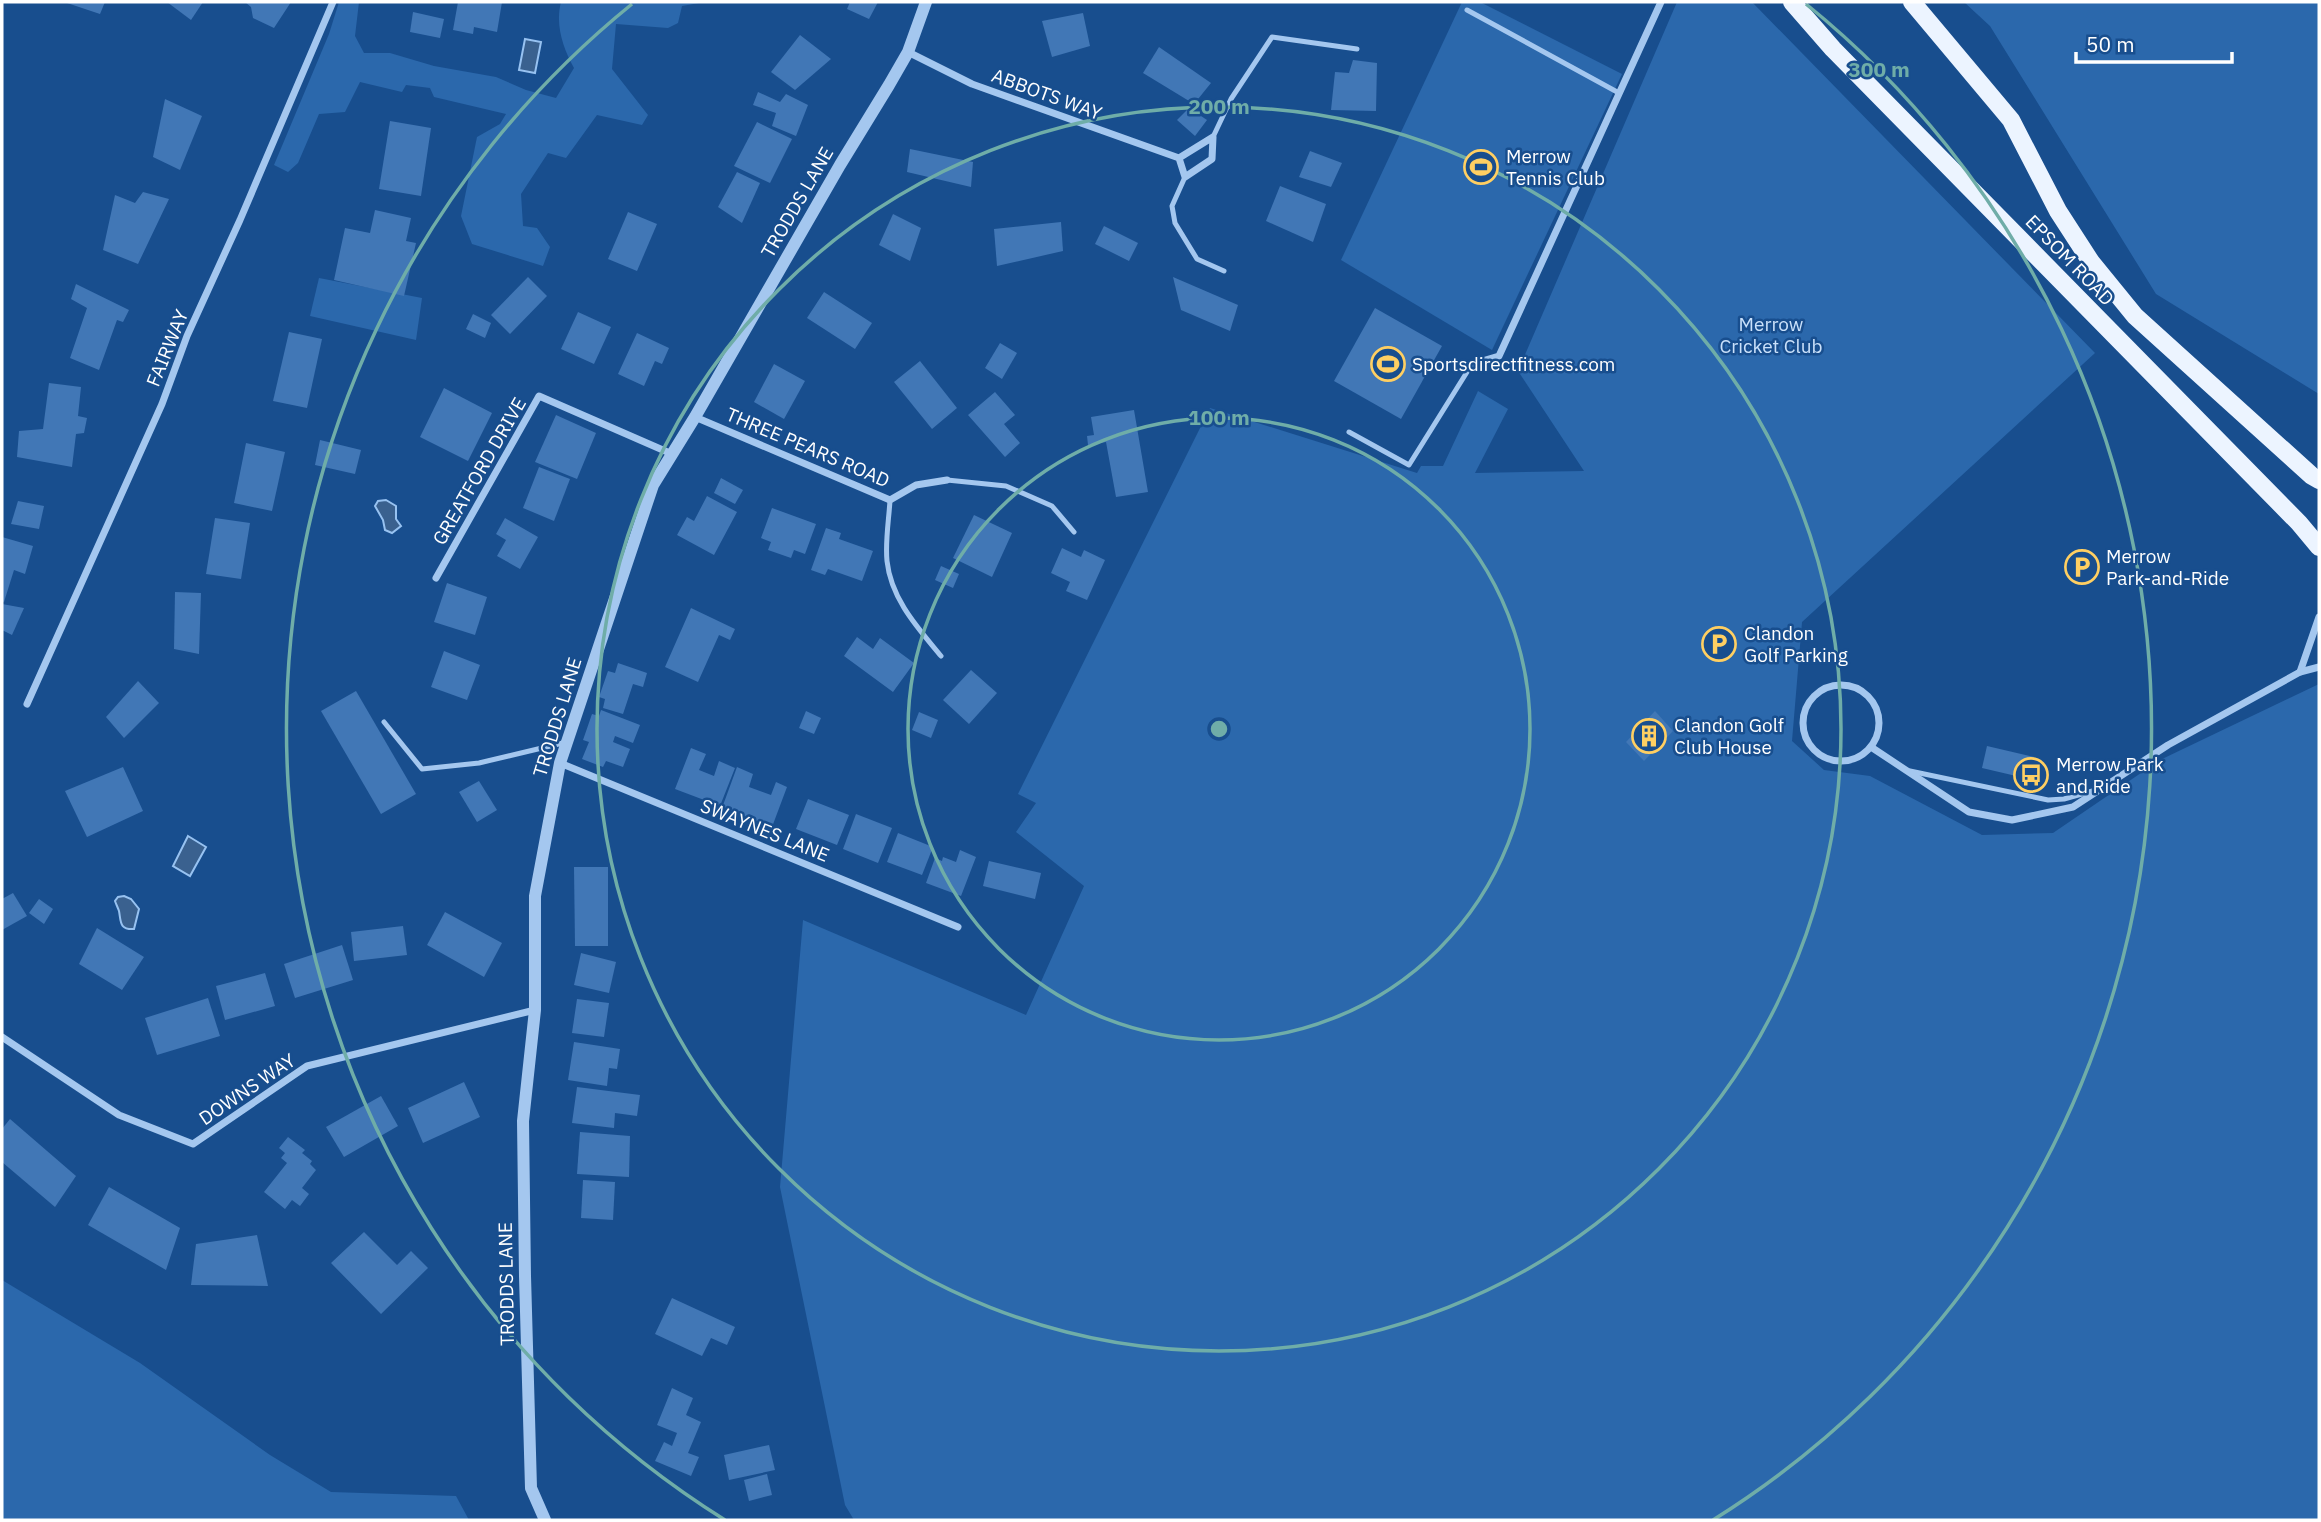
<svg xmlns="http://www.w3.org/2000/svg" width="2321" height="1522" font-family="'IBM Plex Sans',sans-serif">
	<rect width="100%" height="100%" fill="#184e8e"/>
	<g fill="#2b68ac">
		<path d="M339,2H359L355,36L364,53H390L434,66L496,77L526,90L556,98L574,68C563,48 555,25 561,2H705L682,6L678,23L668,28L616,24L612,69L648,115L642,125L597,115L566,158L548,153L521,194L523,226L537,228L550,247L543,266L472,244L461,216L477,137L500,124L506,114L434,97L430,88L406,85L402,92L360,82L345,112L319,114L298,163L288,172L274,165L329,34Z"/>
		<polygon points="1462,2 1480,2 1622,74 1492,350 1341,260"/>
		<polygon points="1677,2 1752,2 2095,353 1802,622 1792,741 1824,770 1870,776 1982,835 2053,833 2160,760 2319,684 2319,1520 854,1520 845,1505 780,1187 803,920 1026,1015 1084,886 1016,832 1036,803 1018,794 1210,408 1417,473 1421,466 1443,466 1478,391 1508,409 1475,473 1584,471 1518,371"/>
		<polygon points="1964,2 2319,2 2319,394 2156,294 1990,26"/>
		<polygon points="319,278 422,298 416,340 310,316"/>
		<polygon points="2,1280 140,1363 270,1455 331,1492 456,1496 469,1520 2,1520"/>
	</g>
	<g fill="#3a618f" stroke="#97c2f1" stroke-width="2">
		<polygon points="525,39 541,42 535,73 519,70"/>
		<polygon points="386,500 396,506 396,519 401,526 392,533 385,530 383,520 375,506 378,501"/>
		<polygon points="188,836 206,847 190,876 173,866"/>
		<path d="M124,896L131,899L139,909L134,929C119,930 121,921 119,911C118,908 116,904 115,901L118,897Z"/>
	</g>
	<g fill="#4177b6">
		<polygon points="64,2 105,2 100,14"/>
		<polygon points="167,2 203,2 191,20"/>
		<polygon points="245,2 291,2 274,28 253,18 251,7"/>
		<polygon points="458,2 502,2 497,32 474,27 473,34 453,30"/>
		<polygon points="850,2 878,2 869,19 847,9"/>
		<polygon points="413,12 444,19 440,38 410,32"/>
		<polygon points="1083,13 1090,46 1052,57 1042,21"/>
		<polygon points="800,35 831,59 795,90 771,72"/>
		<polygon points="1159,47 1211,83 1194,104 1143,73"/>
		<polygon points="1353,60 1377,63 1376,111 1331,110 1335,72 1349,73"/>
		<polygon points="758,92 780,102 786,94 808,105 796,136 772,126 776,113 753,105"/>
		<polygon points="165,99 202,116 180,170 153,157"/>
		<polygon points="1189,108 1207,120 1195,136 1177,120"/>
		<polygon points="390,121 431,128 421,196 379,189"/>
		<polygon points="757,122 792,139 770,183 734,166"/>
		<polygon points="910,149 973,162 971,187 907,172"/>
		<polygon points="1310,151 1342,163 1331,187 1299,177"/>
		<polygon points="737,172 760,183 742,223 718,207"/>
		<polygon points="1280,186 1326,204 1313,242 1266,221"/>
		<polygon points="143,192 169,199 138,264 103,250 115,195 135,203"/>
		<polygon points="375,210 411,218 406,241 416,243 404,296 334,280 345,228 370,233"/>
		<polygon points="628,212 657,224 637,271 608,259"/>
		<polygon points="893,214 921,228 910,261 879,245"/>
		<polygon points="1061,222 1063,251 997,266 994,229"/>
		<polygon points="1104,226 1138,243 1129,261 1095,244"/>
		<polygon points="528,277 547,296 510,334 491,315"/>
		<polygon points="1173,277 1238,305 1230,331 1181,310"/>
		<polygon points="76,284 129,310 123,322 117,320 99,370 70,358 87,308 71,299"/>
		<polygon points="824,292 872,323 855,349 807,318"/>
		<polygon points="1375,308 1442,346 1401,419 1334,381"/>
		<polygon points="578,312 611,327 594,364 561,349"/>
		<polygon points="473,314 491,323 485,338 466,329"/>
		<polygon points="289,332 322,339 307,408 273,401"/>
		<polygon points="637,333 669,348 662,364 655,361 644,386 618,374"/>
		<polygon points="1000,343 1017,353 1002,379 985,368"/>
		<polygon points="920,361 957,408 932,429 894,382"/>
		<polygon points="774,364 805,381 784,419 754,402"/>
		<polygon points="49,383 81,387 78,416 87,418 84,433 76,434 72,467 17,457 19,431 43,429"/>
		<polygon points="444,388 492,413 468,461 420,437"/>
		<polygon points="995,392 1015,415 1004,424 1020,443 1005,457 968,415"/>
		<polygon points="1134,410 1148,492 1116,497 1106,442 1088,445 1087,436 1094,435 1091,417"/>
		<polygon points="556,415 596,433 577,479 535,462"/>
		<polygon points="320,440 361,450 355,474 315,465"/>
		<polygon points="246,443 285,452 272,511 234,503"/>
		<polygon points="539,467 570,479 554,521 523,508"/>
		<polygon points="721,478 743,490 735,504 714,493"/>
		<polygon points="707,496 737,512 714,555 677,535 687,517 694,521"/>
		<polygon points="18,501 44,506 39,529 11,524"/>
		<polygon points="772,508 816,524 805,554 794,550 791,558 768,550 771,542 761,538"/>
		<polygon points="974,515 1012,533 992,577 953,558"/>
		<polygon points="215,518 250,523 241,579 206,574"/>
		<polygon points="505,518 538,537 520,569 497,556 506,540 496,534"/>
		<polygon points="826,528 841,533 839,539 873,551 862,581 828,569 825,575 811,570"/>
		<polygon points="2,537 33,546 25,574 14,570 4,602 2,601"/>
		<polygon points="1062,548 1081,557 1084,550 1105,560 1087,600 1066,591 1070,582 1051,573"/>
		<polygon points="941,566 959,574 953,588 935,580"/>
		<polygon points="447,583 487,597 475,635 434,622"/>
		<polygon points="175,592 201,593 199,654 174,649"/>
		<polygon points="2,604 24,608 12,635 2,630"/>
		<polygon points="691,608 735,629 730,640 719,635 698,682 665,667"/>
		<polygon points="857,637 873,649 880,638 914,663 893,692 844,656"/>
		<polygon points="444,651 480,665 467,700 431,687"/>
		<polygon points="618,663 647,673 643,687 633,684 623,714 603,708 605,699 599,697 608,671 615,673"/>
		<polygon points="971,670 997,693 969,724 943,700"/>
		<polygon points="138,681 159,703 124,738 106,717"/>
		<polygon points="356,691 416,794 381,814 321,711"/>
		<polygon points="601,710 640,725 633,743 615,736 613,742 630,749 623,767 606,761 603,767 582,759 589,742 583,740 592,714 599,716"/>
		<polygon points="806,711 821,718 814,734 799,728"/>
		<polygon points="1655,711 1673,731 1644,761 1626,742"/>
		<polygon points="919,712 938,720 931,738 912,730"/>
		<polygon points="1987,746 2034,757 2029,779 1982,768"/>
		<polygon points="691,748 706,754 699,770 714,776 719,761 735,768 720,806 675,789"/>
		<polygon points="123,767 143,811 87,837 65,791"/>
		<polygon points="737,767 753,774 749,787 771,795 776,782 787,787 772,827 722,808"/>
		<polygon points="479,781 497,810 477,822 459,792"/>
		<polygon points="808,799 849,815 837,845 796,829"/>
		<polygon points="856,814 892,828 878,863 843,849"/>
		<polygon points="898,833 933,847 922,875 887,862"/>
		<polygon points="960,850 976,857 961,896 926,883 935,858 942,861 943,857 956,862"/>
		<polygon points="989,861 1041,873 1035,899 983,886"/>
		<polygon points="574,867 608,867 608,946 575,946"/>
		<polygon points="13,893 27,916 2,930 2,899"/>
		<polygon points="39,899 53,909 44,924 29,913"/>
		<polygon points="445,912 502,943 484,977 427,945"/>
		<polygon points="403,926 407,955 354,961 351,932"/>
		<polygon points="97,928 144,957 122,990 79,964"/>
		<polygon points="342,945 353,980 295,998 284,964"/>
		<polygon points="581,953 616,962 609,993 574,985"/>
		<polygon points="265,973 275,1006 225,1020 216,986"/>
		<polygon points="208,998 220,1036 157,1055 145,1018"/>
		<polygon points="577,999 609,1003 604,1037 572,1033"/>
		<polygon points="574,1042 620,1049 617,1069 609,1068 607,1086 568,1080"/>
		<polygon points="464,1082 480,1117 423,1143 408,1108"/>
		<polygon points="577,1087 640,1095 637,1116 615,1113 614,1128 572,1123"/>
		<polygon points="381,1096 398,1126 344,1157 326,1127"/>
		<polygon points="10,1119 76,1176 55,1207 2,1162 2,1129"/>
		<polygon points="580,1132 630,1136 629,1177 577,1174"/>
		<polygon points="288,1137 305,1150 302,1153 312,1161 310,1164 316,1170 302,1188 309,1194 300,1206 292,1200 285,1209 264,1192 287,1163 281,1158 285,1153 279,1148"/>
		<polygon points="583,1180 615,1182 613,1220 581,1218"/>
		<polygon points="109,1187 180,1228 166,1270 88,1225"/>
		<polygon points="364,1232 397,1265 411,1251 428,1268 381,1314 331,1263"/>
		<polygon points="257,1235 268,1286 191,1285 196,1244"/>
		<polygon points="672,1298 735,1327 727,1345 711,1338 702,1356 655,1334"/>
		<polygon points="672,1388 693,1398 686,1415 701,1422 688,1453 699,1457 691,1476 655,1461 664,1442 672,1446 677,1433 657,1425"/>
		<polygon points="769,1445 775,1470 729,1480 724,1455"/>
		<polygon points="767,1474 772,1495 749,1501 744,1480"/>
	</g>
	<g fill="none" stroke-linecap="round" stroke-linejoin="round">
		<g stroke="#a4c7ef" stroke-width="5">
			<polyline points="1467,10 1619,93"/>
			<polyline points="1213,137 1231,99 1272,37 1357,49"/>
			<polyline points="1185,177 1172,206 1175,223 1197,259 1224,271"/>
			<polyline points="1349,432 1409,465 1472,364"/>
			<polyline points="947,480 1006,486 1052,506 1074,532"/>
			<path d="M890,500C889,519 885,541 887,561C891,599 918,628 941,656"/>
			<polyline points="384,722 422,769 479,763 567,742"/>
			<polyline points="1910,771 2048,800 2064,799 2096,790"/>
		</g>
		<g stroke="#a4c7ef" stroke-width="7">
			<polyline points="908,52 972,84 1179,158 1213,137 1212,159 1185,177 1179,158"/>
			<polyline points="1472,364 1499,356 1661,2"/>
			<polyline points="695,417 890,500 916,485 947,480"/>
			<polyline points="436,578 539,396 672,454"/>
			<polyline points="2300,672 2319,617"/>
			<circle cx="1841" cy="723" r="38"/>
			<polyline points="27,704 162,404 187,336 240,220 333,2"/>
			<polyline points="1871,747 1969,812 2012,820 2073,807 2168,745 2300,672 2319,667"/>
			<polyline points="560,763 958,927"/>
			<polyline points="2,1037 119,1115 193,1144 307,1066 535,1010"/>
		</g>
		<polyline stroke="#a4c7ef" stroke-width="12" points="545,1520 531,1488 525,1276 523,1121 535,1010 535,896 560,763 653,485 695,417 840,165 889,85 908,52 926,2"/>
		<g stroke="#ecf4ff" stroke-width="18">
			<polyline points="1792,2 1833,49 2299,523 2319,547"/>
			<polyline points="1912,2 2011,120 2058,211 2091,262 2135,316 2312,476 2319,480"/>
		</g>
	</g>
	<g fill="none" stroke="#6fada8" stroke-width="3.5">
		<circle cx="1219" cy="729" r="311"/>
		<circle cx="1219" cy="729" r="622"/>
		<path d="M725 1520A933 933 0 0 1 632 4M1806 4A933 933 0 0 1 1713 1520"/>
	</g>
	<defs>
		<g id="stadium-ring" transform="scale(1.75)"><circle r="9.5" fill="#184e8e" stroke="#ffcf62" stroke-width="1.5"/><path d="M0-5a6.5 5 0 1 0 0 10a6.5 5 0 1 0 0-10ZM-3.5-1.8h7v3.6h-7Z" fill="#ffcf62"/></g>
		<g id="parking-ring" transform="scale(1.75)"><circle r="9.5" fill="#184e8e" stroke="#ffcf62" stroke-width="1.5"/><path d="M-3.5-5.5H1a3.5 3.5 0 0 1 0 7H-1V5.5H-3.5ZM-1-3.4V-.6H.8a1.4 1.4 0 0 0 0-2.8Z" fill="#ffcf62"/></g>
		<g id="building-ring" transform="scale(1.75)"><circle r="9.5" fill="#184e8e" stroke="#ffcf62" stroke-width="1.5"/><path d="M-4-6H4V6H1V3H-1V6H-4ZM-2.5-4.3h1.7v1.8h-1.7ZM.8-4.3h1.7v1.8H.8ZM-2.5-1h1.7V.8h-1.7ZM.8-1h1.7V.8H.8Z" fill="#ffcf62"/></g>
		<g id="bus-ring" transform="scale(1.75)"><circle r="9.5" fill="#184e8e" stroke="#ffcf62" stroke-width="1.5"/><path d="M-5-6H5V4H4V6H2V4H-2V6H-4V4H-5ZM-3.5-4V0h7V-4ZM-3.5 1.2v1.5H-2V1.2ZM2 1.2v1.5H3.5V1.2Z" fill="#ffcf62"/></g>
	</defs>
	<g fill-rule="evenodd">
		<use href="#stadium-ring" x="1481" y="167"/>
		<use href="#stadium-ring" x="1388" y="364"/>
		<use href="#parking-ring" x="2082" y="567"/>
		<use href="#parking-ring" x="1719" y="644"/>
		<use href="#building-ring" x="1649" y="736"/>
		<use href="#bus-ring" x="2031" y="775"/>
	</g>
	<g text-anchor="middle" stroke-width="5" stroke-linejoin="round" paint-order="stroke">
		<g font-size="19" fill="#fff" stroke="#184e8e">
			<text transform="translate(1047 94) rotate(20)" y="7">ABBOTS WAY</text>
			<text transform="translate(797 202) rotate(-60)" y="7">TRODDS LANE</text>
			<text transform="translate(2070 260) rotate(46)" y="7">EPSOM ROAD</text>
			<text transform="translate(167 348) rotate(-68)" y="7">FAIRWAY</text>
			<text transform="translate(808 447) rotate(23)" y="7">THREE PEARS ROAD</text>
			<text transform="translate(479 471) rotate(-60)" y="7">GREATFORD DRIVE</text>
			<text transform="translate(557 717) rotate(-73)" y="7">TRODDS LANE</text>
			<text transform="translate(765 830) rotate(22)" y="7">SWAYNES LANE</text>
			<text transform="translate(247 1089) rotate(-34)" y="7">DOWNS WAY</text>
			<text transform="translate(506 1284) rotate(-91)" y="7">TRODDS LANE</text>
		</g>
		<g font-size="19" fill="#fff" stroke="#184e8e" text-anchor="start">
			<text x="1506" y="163">Merrow<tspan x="1506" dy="22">Tennis Club</tspan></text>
			<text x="1412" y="371">Sportsdirectfitness.com</text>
			<text x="2106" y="563">Merrow<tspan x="2106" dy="22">Park-and-Ride</tspan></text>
			<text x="1744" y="640">Clandon<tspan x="1744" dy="22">Golf Parking</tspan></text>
			<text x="1674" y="732">Clandon Golf<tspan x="1674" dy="22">Club House</tspan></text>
			<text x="2056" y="771">Merrow Park<tspan x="2056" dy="22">and Ride</tspan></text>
		</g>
		<g font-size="19" fill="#cae1fb" stroke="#184e8e">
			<text x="1771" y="331">Merrow<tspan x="1771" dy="22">Cricket Club</tspan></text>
		</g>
	</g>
	<circle cx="1219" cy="729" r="10" fill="#6fada8" stroke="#184e8e" stroke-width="3.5"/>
	<g font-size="21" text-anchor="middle" font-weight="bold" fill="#6fada8" stroke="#184e8e" stroke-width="5" stroke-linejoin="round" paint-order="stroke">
		<text x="1879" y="77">300 m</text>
		<text x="1219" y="114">200 m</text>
		<text x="1219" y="425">100 m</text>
	</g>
	<rect width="2321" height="1522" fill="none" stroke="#ffffff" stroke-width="7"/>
	<path d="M2076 52v10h156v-10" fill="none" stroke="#ffffff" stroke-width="3.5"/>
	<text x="2086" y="52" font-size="21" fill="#ffffff" stroke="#184e8e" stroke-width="5" paint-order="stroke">50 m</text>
</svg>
